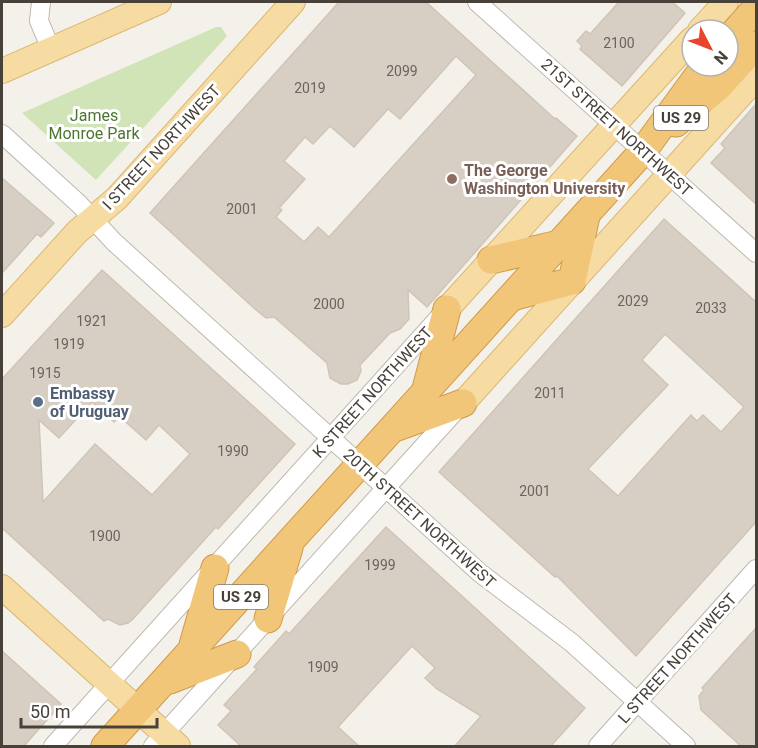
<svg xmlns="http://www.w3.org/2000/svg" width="758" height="748" font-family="Roboto,sans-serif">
	<rect width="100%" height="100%" fill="#f4f1eb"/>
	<polygon fill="#d1e4b7" points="216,27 221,27 227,36 96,180 22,113"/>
	<g fill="#d8cfc4" stroke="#cfc4b5" stroke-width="1.5" fill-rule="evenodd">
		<path d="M339,2H426L555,119L556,118L577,136L427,307L408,290L409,319L400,329L390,333L360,365L361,371L357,380L348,384H341L330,378L327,363L274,317L266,318L255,309L150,213ZM456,56L476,75L329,237L318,227L304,242L276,217L282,210L279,208L305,179L284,161L305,137L313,144L330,126L354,147L388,109L400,119Z"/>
		<polygon points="619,2 672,2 685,13 622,86 580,49 582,46 577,41 586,31 590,34"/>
		<polygon points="756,104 756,204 711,163 725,148 721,144"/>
		<polygon points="2,178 54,223 41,237 37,234 2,273"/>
		<path d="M664,219L756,302V522L636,656L557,576L555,577L439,472ZM665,334L744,407L721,432L703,415L697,421L691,415L618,496L588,469L668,385L642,360Z"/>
		<path d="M102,270L295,444L218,529L216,527L132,620L128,623L120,625L108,619L104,621L2,528V379ZM92,402L114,422L119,416L146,440L159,425L190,454L152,495L95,444L43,502L39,420L59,438Z"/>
		<polygon points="386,527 585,708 550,747 454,747 481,716 437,689 425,678 435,668 412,646 338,727 360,747 242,747 218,725 231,711 224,705 257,669 254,667 286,631 289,634"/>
		<polygon points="756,628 756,747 742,747 701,710 699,696 704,690 702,688"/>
		<polygon points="2,651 61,704 23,747 2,747"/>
	</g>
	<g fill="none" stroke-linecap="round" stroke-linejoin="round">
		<g stroke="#bfb8ae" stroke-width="20">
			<g id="minor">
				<polyline points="41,2 39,21 51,49"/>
				<polyline points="477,2 756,253"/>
				<polyline points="2,134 79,204 114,242 480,573 572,643 686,746"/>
				<polyline points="53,746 444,312"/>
				<polyline points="153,746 459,407"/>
				<polyline points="598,746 756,569"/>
			</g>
		</g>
		<g stroke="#dab873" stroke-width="26">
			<g id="major">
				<polyline points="700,30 726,2"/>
				<polyline points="2,71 159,2"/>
				<polyline points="447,309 692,39"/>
				<polyline points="2,315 77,232 117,198 293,2"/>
				<polyline points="463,403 756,78"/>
				<polyline points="2,587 178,746"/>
			</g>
		</g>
		<g stroke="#d09a48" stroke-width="29">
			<g id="highway">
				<polyline points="728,40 756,8"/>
				<polyline points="676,123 720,85 756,45"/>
				<polyline points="491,260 559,244"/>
				<polyline points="512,297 572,281 586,216"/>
				<polyline points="426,389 447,309"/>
				<polyline points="397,427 463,403"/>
				<polyline points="268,619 289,548"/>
				<polyline points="193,645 215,568"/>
				<polyline points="170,680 237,654"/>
				<polyline points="105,746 625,171 643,151 705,66"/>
			</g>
		</g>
		<use href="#minor" stroke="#fff" stroke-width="18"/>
		<use href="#major" stroke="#f6dba2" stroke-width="24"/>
		<use href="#highway" stroke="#f2c678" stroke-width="27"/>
	</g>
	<circle fill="#8d6e63" stroke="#fff" stroke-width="2" cx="452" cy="179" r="6"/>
	<circle fill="#5c6f8a" stroke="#fff" stroke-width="2" cx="38" cy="402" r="6"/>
	<g text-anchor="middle" stroke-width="6" stroke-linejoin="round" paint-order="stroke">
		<g font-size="14" fill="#6b645c">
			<text x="619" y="48">2100</text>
			<text x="402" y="76">2099</text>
			<text x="310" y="93">2019</text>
			<text x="242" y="214">2001</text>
			<text x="633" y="306">2029</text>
			<text x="329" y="309">2000</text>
			<text x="711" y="313">2033</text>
			<text x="92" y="326">1921</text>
			<text x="69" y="349">1919</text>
			<text x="45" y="378">1915</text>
			<text x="550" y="398">2011</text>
			<text x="233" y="456">1990</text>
			<text x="535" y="496">2001</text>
			<text x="105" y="541">1900</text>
			<text x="380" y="570">1999</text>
			<text x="323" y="672">1909</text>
		</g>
		<g fill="#fff" stroke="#7e7a74" stroke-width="1.5">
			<rect x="654" y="106" width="54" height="24" rx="4.5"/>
			<rect x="214" y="585" width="54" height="24" rx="4.5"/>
		</g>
		<g font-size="15" font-weight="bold" fill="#474139">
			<text x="681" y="123">US 29</text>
			<text x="241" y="602">US 29</text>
		</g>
		<g font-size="16" fill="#4c7531" stroke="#fff">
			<text x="94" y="121">James<tspan x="94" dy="18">Monroe Park</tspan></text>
		</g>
		<g font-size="16" fill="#474139" stroke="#fff">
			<text transform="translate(617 127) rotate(42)" y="6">21ST STREET NORTHWEST</text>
			<text transform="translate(161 147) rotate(-47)" y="6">I STREET NORTHWEST</text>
			<text transform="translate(372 392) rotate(-48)" y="6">K STREET NORTHWEST</text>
			<text transform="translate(420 518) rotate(42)" y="6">20TH STREET NORTHWEST</text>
			<text transform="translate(677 658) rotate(-48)" y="6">L STREET NORTHWEST</text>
		</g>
		<g font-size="16" font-weight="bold" fill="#785e54" stroke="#fff" text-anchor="start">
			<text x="464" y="176">The George<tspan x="464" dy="18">Washington University</tspan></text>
		</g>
		<g font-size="16" font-weight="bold" fill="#4e5e75" stroke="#fff" text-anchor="start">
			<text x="50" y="399">Embassy<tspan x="50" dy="18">of Uruguay</tspan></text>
		</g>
	</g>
	<rect width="758" height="748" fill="none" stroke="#474139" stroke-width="6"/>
	<g transform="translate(710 48) rotate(132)"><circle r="28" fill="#ffffff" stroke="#b5b3b0" stroke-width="1.5"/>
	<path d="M0-4.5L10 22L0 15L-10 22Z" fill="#e7452e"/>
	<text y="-9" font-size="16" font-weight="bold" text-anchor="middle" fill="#474139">N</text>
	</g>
	<path d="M21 718v9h136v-9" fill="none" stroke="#474139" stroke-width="3"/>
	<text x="30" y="718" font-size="18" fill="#474139" stroke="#ffffff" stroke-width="4.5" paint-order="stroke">50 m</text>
</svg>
